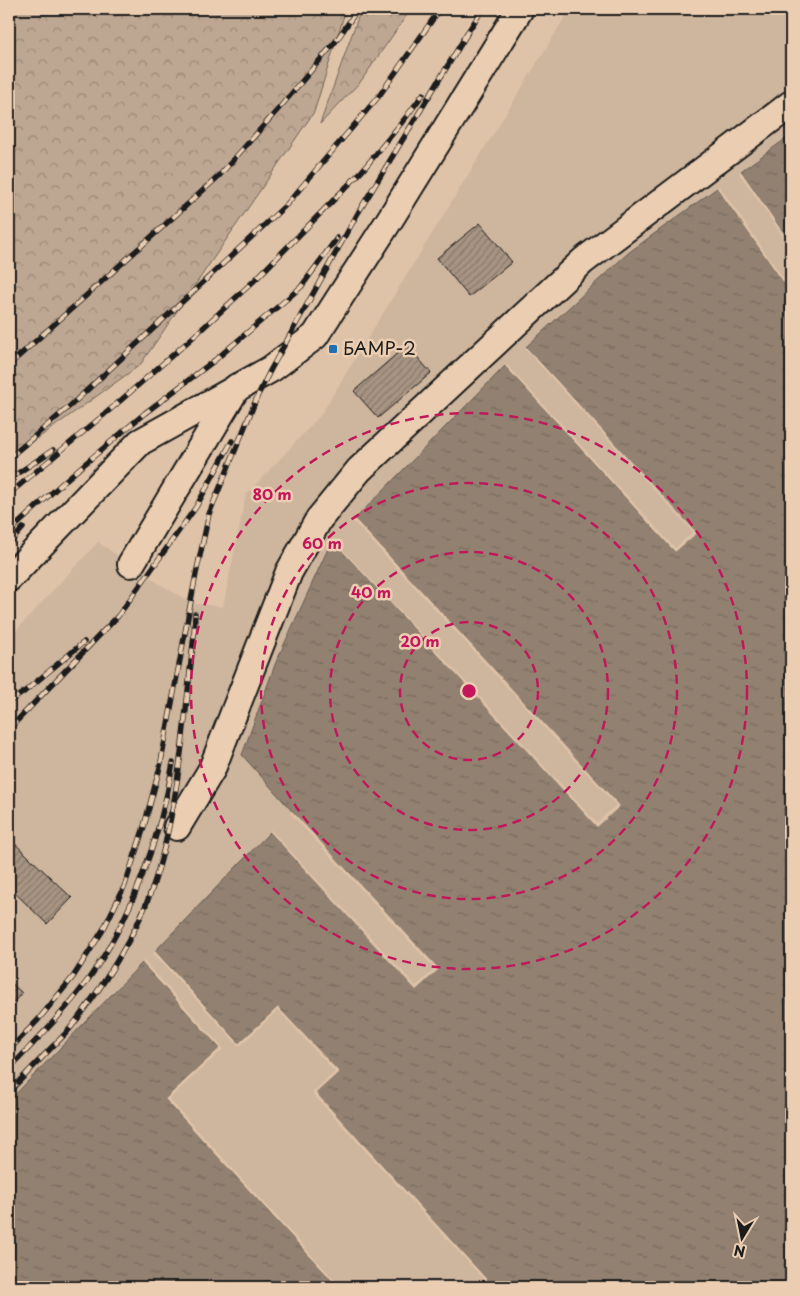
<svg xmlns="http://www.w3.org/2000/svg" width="800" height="1296" font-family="'Playpen Sans',sans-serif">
	<defs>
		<pattern id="forest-crowns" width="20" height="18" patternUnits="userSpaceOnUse" patternTransform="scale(1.25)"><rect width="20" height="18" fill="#bea792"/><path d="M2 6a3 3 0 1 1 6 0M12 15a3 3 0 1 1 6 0" fill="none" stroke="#9a8776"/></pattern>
		<pattern id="water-ripples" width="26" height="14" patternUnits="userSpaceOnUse" patternTransform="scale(1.25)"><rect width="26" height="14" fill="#928171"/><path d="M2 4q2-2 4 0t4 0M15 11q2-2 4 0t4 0" fill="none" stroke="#76695c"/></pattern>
		<pattern id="building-hatch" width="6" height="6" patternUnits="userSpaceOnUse" patternTransform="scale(1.25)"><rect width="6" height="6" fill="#a89482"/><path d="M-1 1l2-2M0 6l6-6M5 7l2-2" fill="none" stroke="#88786a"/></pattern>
	</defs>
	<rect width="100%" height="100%" fill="#dfc3a9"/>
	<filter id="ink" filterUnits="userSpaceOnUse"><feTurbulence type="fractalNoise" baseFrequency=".02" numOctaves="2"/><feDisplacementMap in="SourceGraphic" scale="10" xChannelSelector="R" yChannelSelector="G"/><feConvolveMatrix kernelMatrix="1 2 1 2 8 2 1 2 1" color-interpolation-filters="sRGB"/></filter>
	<g filter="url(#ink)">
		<polygon fill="#ceb59d" points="570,9 791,9 791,135 741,172 791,244 791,293 717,188 697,533 620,806 597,827 332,541 276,662 242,755 292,811 439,969 416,990 278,1007 339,1072 316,1093 494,1287 338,1287 165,1099 142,963 9,1101 9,638 98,542 147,576 191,603 223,607 246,495 320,416"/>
		<g fill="url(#forest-crowns)" stroke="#6d6257">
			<polygon points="9,9 346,9 314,112 140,365 9,459"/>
			<polygon points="361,9 411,9 361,81 320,124"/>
		</g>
		<g fill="url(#water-ripples)" stroke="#63594f">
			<polygon points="791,135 791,244 741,171"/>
			<polygon points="717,188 791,293 791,1287 494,1287 315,1093 338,1072 278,1007 239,1043 155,951 270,832 416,989 438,969 292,811 242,755 276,662 332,540 597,826 619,806 355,519 505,366 675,552 696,533 526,347 628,253"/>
			<polygon points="142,963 220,1048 165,1099 338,1287 9,1287 9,1101"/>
		</g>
		<g fill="#dfc3a9">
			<polygon points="741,171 791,244 791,246 789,245 739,173"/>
			<polygon points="719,186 791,289 791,293 717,188"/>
			<polygon points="526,347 697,533 675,552 505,366 507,365 675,548 693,532 524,348"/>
			<polygon points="355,519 620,806 597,827 332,540 333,539 597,823 616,805 353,521"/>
			<polygon points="292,811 439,969 416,990 270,832 271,830 416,986 435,969 290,813"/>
			<polygon points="155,951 239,1043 278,1007 339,1072 316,1093 494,1287 491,1287 313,1094 314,1091 335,1072 278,1010 241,1045 238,1045 153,953"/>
			<polygon points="144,961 223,1048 222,1050 169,1099 341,1287 338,1287 165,1099 220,1048 142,963"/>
		</g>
		<g fill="url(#building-hatch)" stroke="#1c1c1c">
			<polygon points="480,223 512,262 469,297 437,258"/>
			<polygon points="407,345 431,373 378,418 354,391"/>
			<polygon points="9,838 72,898 47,924 9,887"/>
			<polygon points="9,981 22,993 9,1007"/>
		</g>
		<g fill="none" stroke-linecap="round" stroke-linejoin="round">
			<g stroke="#1c1c1c" stroke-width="30">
				<g id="minor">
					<polyline points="131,564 237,387"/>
					<polyline points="9,578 140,442 271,369 315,336 387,224 520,9"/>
					<polyline points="177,827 212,769 289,572 319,519 359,470 583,261 791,104"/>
				</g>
			</g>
			<use href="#minor" stroke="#ebceb2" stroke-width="26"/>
			<g stroke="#1c1c1c" stroke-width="5.5">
				<g id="rail">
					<polyline points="463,39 483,9"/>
					<polyline points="9,365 219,176 281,106 336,41 358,9"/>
					<polyline points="9,458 70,406 182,302 287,204 379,96 440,9"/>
					<polyline points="9,479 53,450"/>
					<polyline points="9,494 112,408 192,338 256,279 362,171 407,116 423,94"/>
					<polyline points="9,532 68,478 145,413 215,360 301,287 337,238"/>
					<polyline points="9,544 23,528"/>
					<polyline points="9,702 24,692 84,642"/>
					<polyline points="9,729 118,616 196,507 232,441"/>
					<polyline points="9,1050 38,1020 73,977 103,930 125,885 143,830 160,767 196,574 209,514 258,395 271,369 358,213 467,34"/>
					<path d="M9,1069C36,1040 64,1013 87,981C131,921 161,835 173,763"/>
					<path d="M9,1092C23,1077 37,1063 51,1048C58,1041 66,1034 72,1026C102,988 136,935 152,889C180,807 184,720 194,635L195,614"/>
				</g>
			</g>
			<use href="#rail" stroke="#ebceb2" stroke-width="4" stroke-dasharray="11" stroke-linecap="butt"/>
		</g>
	</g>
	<g fill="none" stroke="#c2185b" stroke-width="2.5" stroke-dasharray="9 6">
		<circle cx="469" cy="691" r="69"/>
		<circle cx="469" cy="691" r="139"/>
		<circle cx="469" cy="691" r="208"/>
		<circle cx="469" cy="691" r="278"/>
	</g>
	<rect fill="#1f6fb2" stroke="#ebceb2" stroke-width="2" x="328" y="344" width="10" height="10" rx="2.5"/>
	<g text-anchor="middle" stroke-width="5" stroke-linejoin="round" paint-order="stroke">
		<g font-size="18" fill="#1c1c1c" stroke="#ebceb2" text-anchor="start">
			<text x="343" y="355">БАМР-2</text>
		</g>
	</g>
	<circle cx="469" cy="691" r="8" fill="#c2185b" stroke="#ebceb2" stroke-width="2.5"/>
	<g font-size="15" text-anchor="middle" font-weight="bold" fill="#c2185b" stroke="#ebceb2" stroke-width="5" stroke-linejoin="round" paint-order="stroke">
		<text x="272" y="500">80 m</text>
		<text x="322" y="549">60 m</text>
		<text x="371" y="598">40 m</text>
		<text x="420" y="647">20 m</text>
	</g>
	<rect width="800" height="1296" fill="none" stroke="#ebceb2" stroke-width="30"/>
	<rect x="15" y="15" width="770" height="1266" fill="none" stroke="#1c1c1c" stroke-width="2" filter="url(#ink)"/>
	<g transform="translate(742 1238) rotate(190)" stroke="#ebceb2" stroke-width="4" paint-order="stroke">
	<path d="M0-4L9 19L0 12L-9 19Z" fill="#1c1c1c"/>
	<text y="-8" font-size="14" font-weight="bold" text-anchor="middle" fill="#1c1c1c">N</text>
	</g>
</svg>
